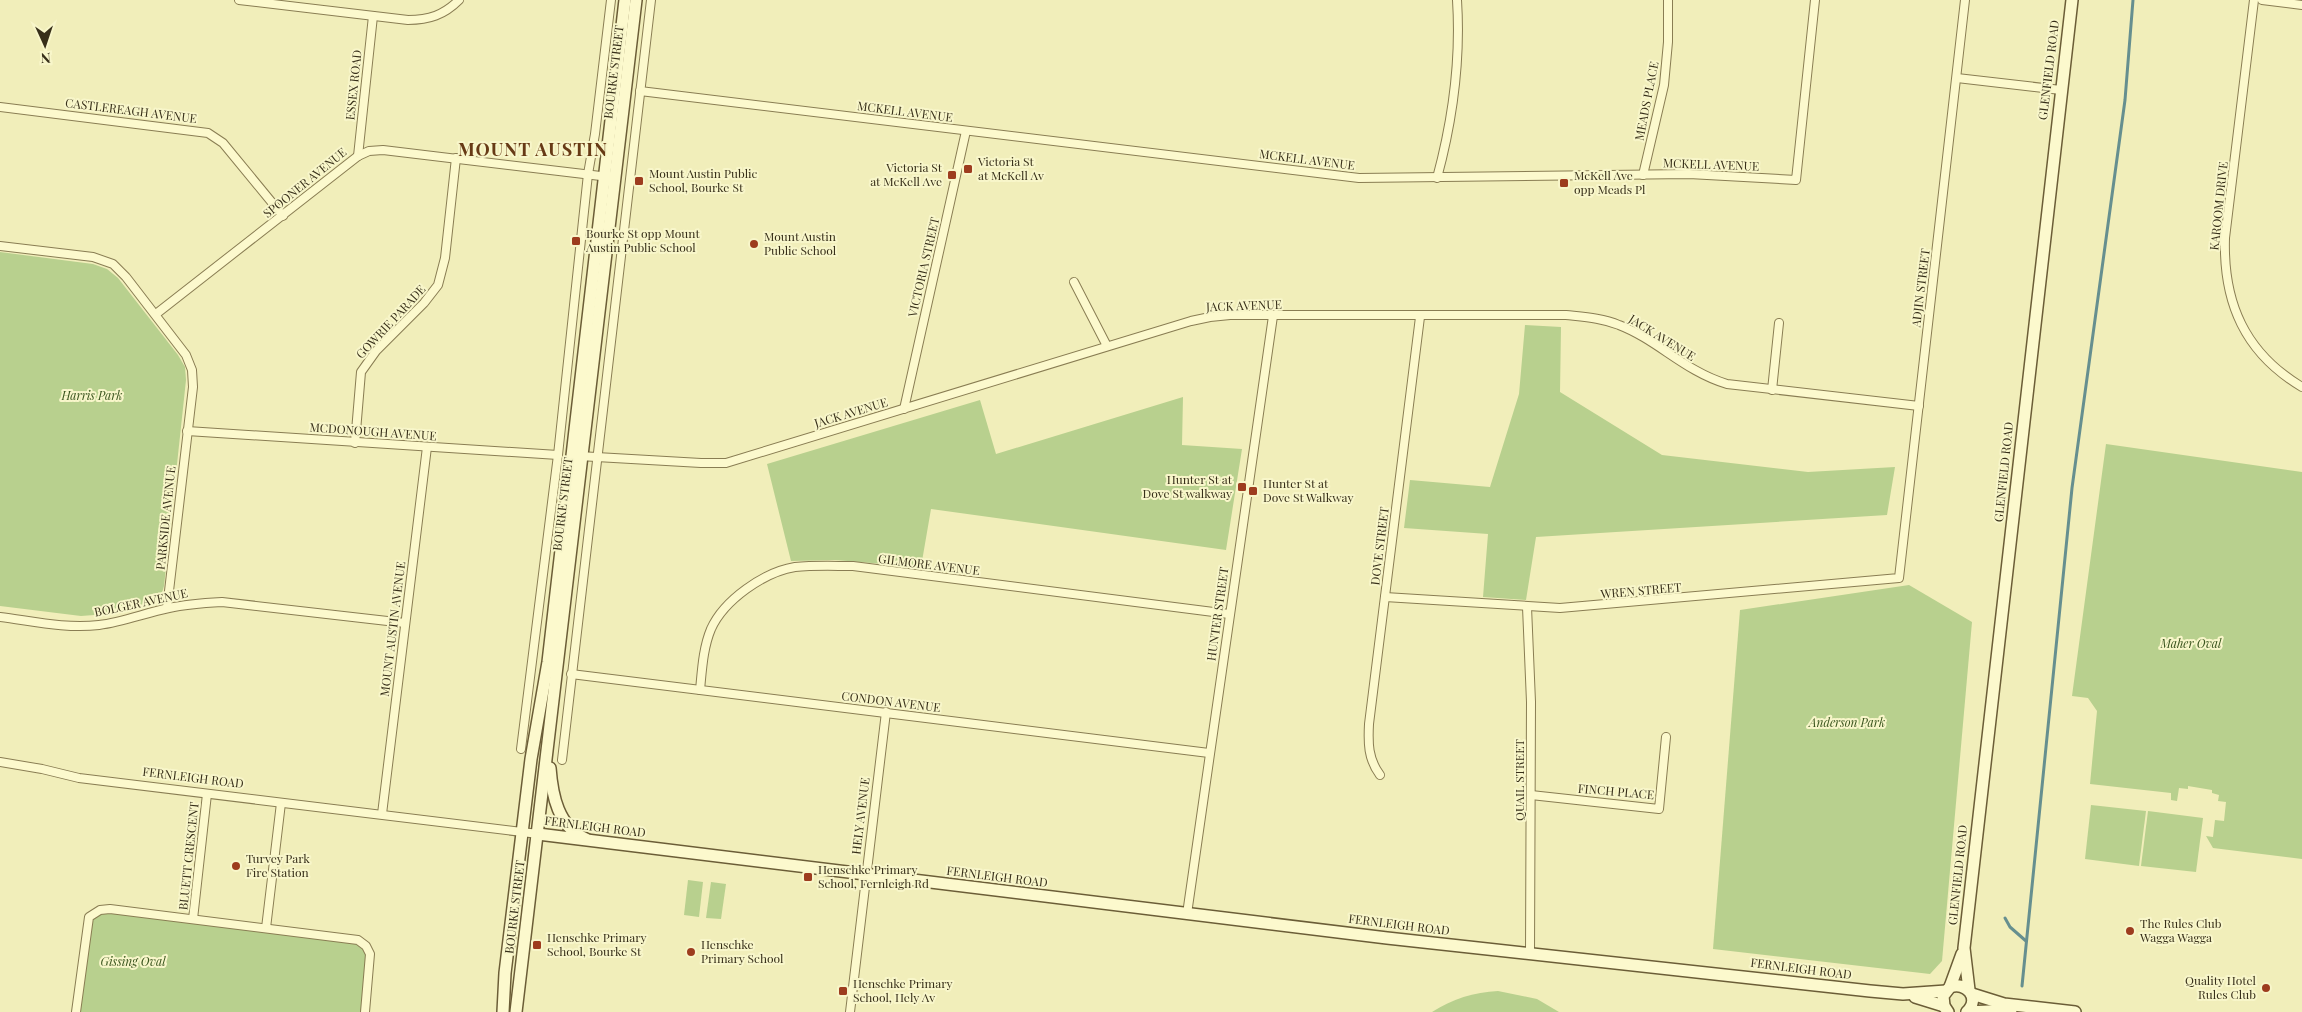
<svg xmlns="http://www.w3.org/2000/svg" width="2302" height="1012" font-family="'Playfair Display',serif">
	<rect width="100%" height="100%" fill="#f1eeba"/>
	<g fill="#b8d08e">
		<polygon points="0,252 93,264 107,269 118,278 178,355 185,367 186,380 164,586 161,596 154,603 137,609 107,614 81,616 0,606"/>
		<polygon points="1525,325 1561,327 1560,392 1662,455 1808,472 1895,467 1887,515 1536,537 1526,600 1483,597 1488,534 1404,528 1410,480 1490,487 1519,394"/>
		<polygon points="1183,397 1182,445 1242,449 1226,550 931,509 921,567 835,560 791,561 767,464 980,400 996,454"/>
		<polygon points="2106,444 2302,472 2302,859 2213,848 2206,836 2213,837 2215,820 2224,821 2226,802 2218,801 2219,795 2212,793 2212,790 2188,786 2188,789 2179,788 2177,801 2171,800 2171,793 2090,784 2097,711 2088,698 2072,696"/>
		<polygon points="1909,585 1972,622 1942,961 1930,974 1713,949 1740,610"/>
		<polygon points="2091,805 2146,811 2139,866 2085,859"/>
		<polygon points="2148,811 2203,818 2196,872 2141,866"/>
		<polygon points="688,880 703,882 699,917 684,915"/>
		<polygon points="711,882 726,884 721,919 706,918"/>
		<polygon points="100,910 358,940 370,954 365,1012 76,1012 86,926"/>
		<path d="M1498,991L1537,999L1559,1012H1432C1452,999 1474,992 1498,991Z"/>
	</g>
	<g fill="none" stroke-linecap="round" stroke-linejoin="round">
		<g stroke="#668f8f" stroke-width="3">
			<polyline points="2005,918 2010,927 2026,941"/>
			<polyline points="2022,986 2072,488 2125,100 2133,0"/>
		</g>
		<g stroke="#897d53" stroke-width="10">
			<g id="street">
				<path d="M239,0L408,20C429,20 444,15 459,0"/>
				<path d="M2254,0L2225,238C2223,303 2245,353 2302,387"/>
				<polyline points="2262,0 2302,5"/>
				<polyline points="1957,78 2061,90"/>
				<polyline points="640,91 1359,178 1689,174 1796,180 1815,0"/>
				<polyline points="0,107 208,133 223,143 283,216"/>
				<polyline points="358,156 373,16"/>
				<polyline points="1643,175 1664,85 1668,42 1668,0"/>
				<path d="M1437,178C1453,119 1461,62 1457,0"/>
				<polyline points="0,246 93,257 113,264 126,277 186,355 192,370 193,387 167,608"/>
				<polyline points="1074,282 1107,346"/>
				<polyline points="156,314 358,156 369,151 383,150 609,177"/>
				<polyline points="1772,390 1779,323"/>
				<polyline points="904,409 966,131"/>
				<polyline points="187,431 558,455"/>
				<polyline points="355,443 361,372 376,351 424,303 438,285 445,258 456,158"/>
				<path d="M579,456L701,463H726L1191,321L1210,317L1230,315H1566C1584,317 1602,318 1619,325C1658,340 1684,371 1727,384L1919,406"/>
				<polyline points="1385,597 1560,608 1899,578 1965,0"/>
				<polyline points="1527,607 1531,702 1530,953"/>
				<path d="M0,617C32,621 66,629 99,625C123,622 145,613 169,608C187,604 204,603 222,602L405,623"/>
				<polyline points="571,674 1209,753"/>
				<path d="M700,690C702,670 703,648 711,629C724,600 764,572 795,567C815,565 834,566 853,566L1229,614"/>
				<polyline points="521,749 558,455 588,174 595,134 611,0"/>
				<polyline points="562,760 651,0"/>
				<polyline points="0,762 42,769 79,778 538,834"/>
				<path d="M1380,775C1368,759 1368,743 1369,724L1420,317"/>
				<polyline points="1531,795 1659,809 1666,737"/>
				<polyline points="382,814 427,447"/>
				<polyline points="1187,914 1273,316"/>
				<polyline points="193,919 207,794"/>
				<polyline points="266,928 281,803"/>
				<polyline points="76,1012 89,917 100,910 110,909 358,940 366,946 370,954 365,1012"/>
				<polyline points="850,1012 886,712"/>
			</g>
		</g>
		<g stroke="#6b5d37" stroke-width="14">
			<g id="secondary">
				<path d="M550,768C552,795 558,827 586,839"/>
				<polyline points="538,834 1387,938 1870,991 1903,994 1946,991"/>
				<polyline points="1950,987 1962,954"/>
				<polyline points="1969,990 1964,948 2072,0"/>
				<polyline points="1972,994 2004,1004 2075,1012"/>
				<polyline points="1915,997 1944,1006"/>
				<polyline points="503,1012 505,973 531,759 548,662 625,0"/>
				<polyline points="516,1012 636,0"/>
				<path d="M1948,1012L1944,1006L1943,996L1950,987C1966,981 1981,998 1967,1012"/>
				<polyline points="1967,1012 2011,1010"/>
			</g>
		</g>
		<use href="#street" stroke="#fcf9cd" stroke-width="8"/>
		<use href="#secondary" stroke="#fcf9cd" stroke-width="11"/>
	</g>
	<g fill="#9d3c1e" stroke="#f8f6ca" stroke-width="2">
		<rect x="963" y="164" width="10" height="10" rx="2.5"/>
		<rect x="947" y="170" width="10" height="10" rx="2.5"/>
		<rect x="634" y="176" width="10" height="10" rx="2.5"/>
		<rect x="1559" y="178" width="10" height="10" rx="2.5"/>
		<rect x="571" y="236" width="10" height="10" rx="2.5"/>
		<circle cx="754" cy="244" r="5"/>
		<rect x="1237" y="482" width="10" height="10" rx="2.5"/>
		<rect x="1248" y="486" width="10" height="10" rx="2.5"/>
		<circle cx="236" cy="866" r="5"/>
		<rect x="803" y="872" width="10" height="10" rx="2.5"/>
		<circle cx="2130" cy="931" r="5"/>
		<rect x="532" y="940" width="10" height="10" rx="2.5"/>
		<circle cx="691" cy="952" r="5"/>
		<circle cx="2266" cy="988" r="5"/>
		<rect x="838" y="986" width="10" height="10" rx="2.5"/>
	</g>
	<g text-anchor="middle" stroke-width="4" stroke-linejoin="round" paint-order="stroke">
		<g font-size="12" fill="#372f19" stroke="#f8f6ca">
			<text transform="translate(2049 70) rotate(-83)" y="4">GLENFIELD ROAD</text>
			<text transform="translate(614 72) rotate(-83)" y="4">BOURKE STREET</text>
			<text transform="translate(354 85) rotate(-84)" y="4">ESSEX ROAD</text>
			<text transform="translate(1647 101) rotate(-79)" y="4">MEADS PLACE</text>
			<text transform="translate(131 111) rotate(7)" y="4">CASTLEREAGH AVENUE</text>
			<text transform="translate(905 112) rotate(7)" y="4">MCKELL AVENUE</text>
			<text transform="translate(1307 160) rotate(7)" y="4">MCKELL AVENUE</text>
			<text transform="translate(1711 165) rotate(2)" y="4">MCKELL AVENUE</text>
			<text transform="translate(305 183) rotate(-39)" y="4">SPOONER AVENUE</text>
			<text transform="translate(2219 206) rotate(-84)" y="4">KAROOM DRIVE</text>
			<text transform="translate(924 267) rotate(-77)" y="4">VICTORIA STREET</text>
			<text transform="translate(1921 288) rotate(-83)" y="4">ADJIN STREET</text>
			<text transform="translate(1244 306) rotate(-2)" y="4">JACK AVENUE</text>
			<text transform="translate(391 322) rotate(-47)" y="4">GOWRIE PARADE</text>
			<text transform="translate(1662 338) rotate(32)" y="4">JACK AVENUE</text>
			<text transform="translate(851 413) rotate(-17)" y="4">JACK AVENUE</text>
			<text transform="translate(373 432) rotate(4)" y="4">MCDONOUGH AVENUE</text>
			<text transform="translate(2004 472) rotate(-84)" y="4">GLENFIELD ROAD</text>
			<text transform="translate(563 504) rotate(-83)" y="4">BOURKE STREET</text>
			<text transform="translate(166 518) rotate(-84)" y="4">PARKSIDE AVENUE</text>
			<text transform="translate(1380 546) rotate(-83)" y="4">DOVE STREET</text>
			<text transform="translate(929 565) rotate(7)" y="4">GILMORE AVENUE</text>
			<text transform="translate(1641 591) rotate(-5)" y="4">WREN STREET</text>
			<text transform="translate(141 603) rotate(-12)" y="4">BOLGER AVENUE</text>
			<text transform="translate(1218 614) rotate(-82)" y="4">HUNTER STREET</text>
			<text transform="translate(393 629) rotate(-83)" y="4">MOUNT AUSTIN AVENUE</text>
			<text transform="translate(891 702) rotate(7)" y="4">CONDON AVENUE</text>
			<text transform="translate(193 778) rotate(7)" y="4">FERNLEIGH ROAD</text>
			<text transform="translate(1520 780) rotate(-90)" y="4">QUAIL STREET</text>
			<text transform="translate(1616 792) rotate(5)" y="4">FINCH PLACE</text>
			<text transform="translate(861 816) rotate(-83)" y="4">HELY AVENUE</text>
			<text transform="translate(595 827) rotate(7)" y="4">FERNLEIGH ROAD</text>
			<text transform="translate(189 856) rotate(-84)" y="4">BLUETT CRESCENT</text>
			<text transform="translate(1958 875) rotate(-84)" y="4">GLENFIELD ROAD</text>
			<text transform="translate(997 877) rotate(7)" y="4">FERNLEIGH ROAD</text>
			<text transform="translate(515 907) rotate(-83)" y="4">BOURKE STREET</text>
			<text transform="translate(1399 925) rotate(7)" y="4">FERNLEIGH ROAD</text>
			<text transform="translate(1801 969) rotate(7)" y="4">FERNLEIGH ROAD</text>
		</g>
		<g font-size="12" fill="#372f19" stroke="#f8f6ca" text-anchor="start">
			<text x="978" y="166">Victoria St<tspan x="978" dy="14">at McKell Av</tspan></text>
			<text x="942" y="172" text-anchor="end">Victoria St<tspan x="942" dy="14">at McKell Ave</tspan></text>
			<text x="649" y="178">Mount Austin Public<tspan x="649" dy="14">School, Bourke St</tspan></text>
			<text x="1574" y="180">McKell Ave<tspan x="1574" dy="14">opp Meads Pl</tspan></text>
			<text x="586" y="238">Bourke St opp Mount<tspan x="586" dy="14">Austin Public School</tspan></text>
			<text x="764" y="241">Mount Austin<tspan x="764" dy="14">Public School</tspan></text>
			<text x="1232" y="484" text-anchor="end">Hunter St at<tspan x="1232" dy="14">Dove St walkway</tspan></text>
			<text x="1263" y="488">Hunter St at<tspan x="1263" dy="14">Dove St Walkway</tspan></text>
			<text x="246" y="863">Turvey Park<tspan x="246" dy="14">Fire Station</tspan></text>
			<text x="818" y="874">Henschke Primary<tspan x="818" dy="14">School, Fernleigh Rd</tspan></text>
			<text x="2140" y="928">The Rules Club<tspan x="2140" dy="14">Wagga Wagga</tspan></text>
			<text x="547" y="942">Henschke Primary<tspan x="547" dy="14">School, Bourke St</tspan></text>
			<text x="701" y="949">Henschke<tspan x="701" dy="14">Primary School</tspan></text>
			<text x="2256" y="985" text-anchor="end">Quality Hotel<tspan x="2256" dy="14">Rules Club</tspan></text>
			<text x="853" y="988">Henschke Primary<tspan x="853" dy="14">School, Hely Av</tspan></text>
		</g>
		<g font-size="12" font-style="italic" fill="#3a551e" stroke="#f8f6ca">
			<text x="92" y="400">Harris Park</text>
			<text x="2191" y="648">Maher Oval</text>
			<text x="1847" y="727">Anderson Park</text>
			<text x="133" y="966">Gissing Oval</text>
		</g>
		<g font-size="18" font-weight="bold" letter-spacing="1" fill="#673a15" stroke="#f8f6ca">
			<text x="533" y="156">MOUNT AUSTIN</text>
		</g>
	</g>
	<g transform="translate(45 45) rotate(177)" stroke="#f8f6ca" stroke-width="4" paint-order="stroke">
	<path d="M0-4L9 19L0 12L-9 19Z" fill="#372f19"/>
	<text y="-8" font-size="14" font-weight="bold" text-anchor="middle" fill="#372f19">N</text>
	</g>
</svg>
